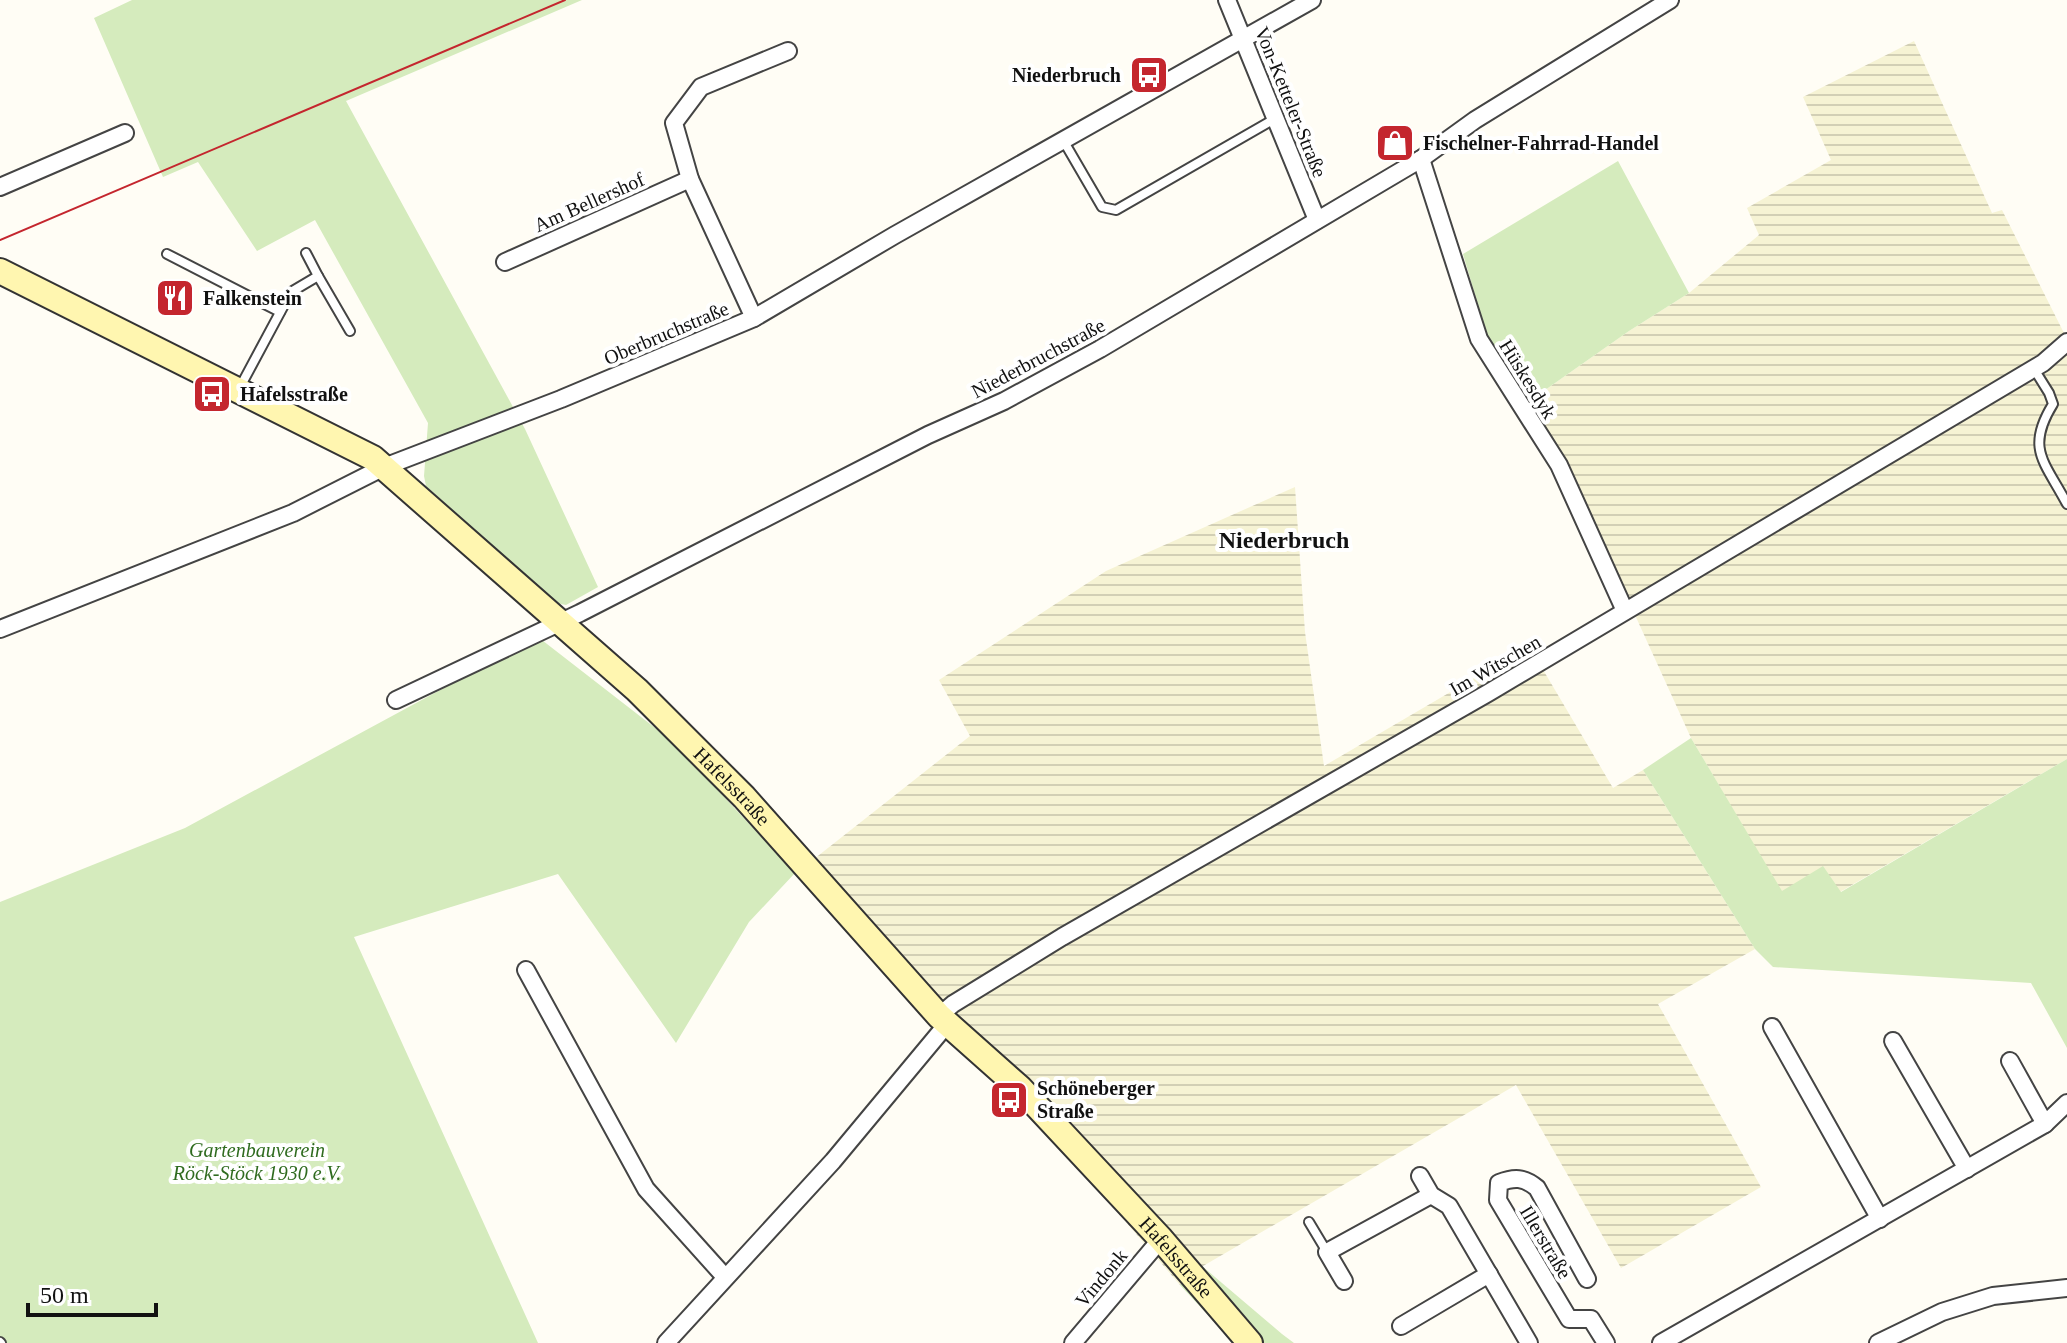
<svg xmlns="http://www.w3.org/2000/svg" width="2067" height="1343" font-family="'Times New Roman',serif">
	<defs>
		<pattern id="farmland-rules" width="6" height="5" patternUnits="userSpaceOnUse" patternTransform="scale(2)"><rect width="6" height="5" fill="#f6f3d4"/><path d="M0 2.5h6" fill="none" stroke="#d2cfb5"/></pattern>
	</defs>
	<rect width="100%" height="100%" fill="#fffdf5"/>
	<g fill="url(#farmland-rules)">
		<polygon points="1914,41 1992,213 2002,210 2067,339 2067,759 1840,892 1781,891 1691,738 1569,470 1528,402 1629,331 1689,293 1759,235 1747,208 1831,160 1803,97"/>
		<polygon points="1295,487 1305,632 1324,766 1529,646 1613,788 1643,770 1755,949 1658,1004 1761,1187 1621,1268 1516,1085 1203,1266 1180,1285 1052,1136 930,1021 795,874 970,736 939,680 1106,571"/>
	</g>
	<g fill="#d5ebbd">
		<polygon points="132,0 582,0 346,101 525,429 598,587 566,605 556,603 426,486 424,476 428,423 315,220 257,251 198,162 163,177 94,18"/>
		<polygon points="1618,161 1689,293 1629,331 1528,402 1487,336 1463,254"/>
		<polygon points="538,637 672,741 795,873 749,922 676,1043 558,874 354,937 538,1343 0,1343 0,902 185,828"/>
		<polygon points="1691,738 1782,891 1823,866 1841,892 2067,759 2067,1048 2031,983 1773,967 1755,949 1643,770"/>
		<polygon points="1202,1266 1282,1334 1294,1343 1234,1343 1180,1285"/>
	</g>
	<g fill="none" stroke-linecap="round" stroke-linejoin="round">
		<g stroke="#444" stroke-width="12">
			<g id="lane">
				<polyline points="1063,140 1102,207 1116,210 1276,118"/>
				<polyline points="306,253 318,276"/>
				<polyline points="167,254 280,312"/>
				<path d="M2034,369L2049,393L2053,404C2025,449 2045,462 2067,504"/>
				<polyline points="239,389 291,292 318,276 350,331"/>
				<polyline points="1309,1222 1327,1252"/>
				<polyline points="0,1342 1,1343"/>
			</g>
		</g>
		<g stroke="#444" stroke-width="20">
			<g id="street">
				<polyline points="1227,0 1317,220"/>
				<polyline points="1421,159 1479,339 1559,465 1625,611"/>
				<polyline points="0,187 125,133"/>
				<polyline points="505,262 690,179"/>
				<polyline points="754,318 690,179 674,123 701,87 788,51"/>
				<polyline points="0,629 293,513 384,467 561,399 754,318 895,235 1312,0"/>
				<polyline points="396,700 580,613 928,435 1004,401 1100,349 1421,159 1475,120 1670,0"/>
				<polyline points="526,970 646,1189 725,1277"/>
				<polyline points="939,1016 953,1004 1062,937 1488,693 2043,363 2067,342"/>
				<polyline points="1772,1027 1880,1219"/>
				<polyline points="1893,1041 1967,1169"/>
				<polyline points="2010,1061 2045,1124"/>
				<polyline points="1420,1176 1431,1195 1449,1206 1529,1343"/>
				<path d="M1587,1279L1537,1188C1524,1177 1514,1177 1499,1183L1498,1200L1569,1319H1591L1606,1343"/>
				<polyline points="1344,1281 1327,1252 1431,1195"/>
				<polyline points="1401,1326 1489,1274"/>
				<polyline points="666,1343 833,1161 947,1024"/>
				<polyline points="1073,1343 1161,1239"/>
				<polyline points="1661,1343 2045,1124 2067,1103"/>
				<polyline points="1878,1343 1942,1312 1993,1296 2067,1288"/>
			</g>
		</g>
		<g stroke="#333" stroke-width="28">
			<g id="secondary">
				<path id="s1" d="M0,271L373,458L637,690L744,797L939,1016L1020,1088L1161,1239L1250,1343"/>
			</g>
		</g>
		<use href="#lane" stroke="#fff" stroke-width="8"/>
		<use href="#street" stroke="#fff" stroke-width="16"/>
		<use href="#secondary" stroke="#fff6b0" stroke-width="24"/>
		<polyline stroke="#c4262e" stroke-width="2" points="0,240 565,0"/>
	</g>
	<defs>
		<g id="bus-square" transform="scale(2)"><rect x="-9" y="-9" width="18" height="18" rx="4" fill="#c4262e" stroke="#fff"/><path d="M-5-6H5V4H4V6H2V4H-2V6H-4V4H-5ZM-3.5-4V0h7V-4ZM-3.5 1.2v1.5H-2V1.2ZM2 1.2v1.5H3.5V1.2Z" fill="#fff"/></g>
		<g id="shop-square" transform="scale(2)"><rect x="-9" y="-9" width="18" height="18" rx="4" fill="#c4262e" stroke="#fff"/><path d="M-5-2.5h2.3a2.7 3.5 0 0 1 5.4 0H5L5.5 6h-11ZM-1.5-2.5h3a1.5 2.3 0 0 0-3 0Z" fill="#fff"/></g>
		<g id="restaurant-square" transform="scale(2)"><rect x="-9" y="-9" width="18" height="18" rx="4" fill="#c4262e" stroke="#fff"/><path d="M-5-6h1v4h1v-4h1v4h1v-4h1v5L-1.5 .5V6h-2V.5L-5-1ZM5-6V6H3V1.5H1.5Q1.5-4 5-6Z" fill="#fff"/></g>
	</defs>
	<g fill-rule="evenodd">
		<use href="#bus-square" x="1149" y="75"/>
		<use href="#shop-square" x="1395" y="143"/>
		<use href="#restaurant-square" x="175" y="298"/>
		<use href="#bus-square" x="212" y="394"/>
		<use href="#bus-square" x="1009" y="1100"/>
	</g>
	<g text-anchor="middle" stroke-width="8" stroke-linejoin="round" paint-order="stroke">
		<g font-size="20" font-weight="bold" fill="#111" stroke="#fff" text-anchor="start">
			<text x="1121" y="82" text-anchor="end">Niederbruch</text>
			<text x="1423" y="150">Fischelner-Fahrrad-Handel</text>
			<text x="203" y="305">Falkenstein</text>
			<text x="240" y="401">Hafelsstraße</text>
			<text x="1037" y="1095">Schöneberger<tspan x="1037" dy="23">Straße</tspan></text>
		</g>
		<g font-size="20" fill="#111" stroke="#fff">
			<text transform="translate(1291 102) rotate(68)" y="7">Von-Ketteler-Straße</text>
			<text transform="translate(589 202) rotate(-24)" y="7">Am Bellershof</text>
			<text transform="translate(666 333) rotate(-23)" y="7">Oberbruchstraße</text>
			<text transform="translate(1038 358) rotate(-28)" y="7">Niederbruchstraße</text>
			<text transform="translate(1528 379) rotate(58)" y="7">Hüskesdyk</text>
			<text transform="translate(1495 665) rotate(-30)" y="7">Im Witschen</text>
			<text dy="7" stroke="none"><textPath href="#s1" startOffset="904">Hafelsstraße</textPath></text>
			<text transform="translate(1546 1242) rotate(59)" y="7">Illerstraße</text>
			<text dy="7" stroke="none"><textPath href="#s1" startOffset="1552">Hafelsstraße</textPath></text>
			<text transform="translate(1101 1278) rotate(-50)" y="7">Vindonk</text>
		</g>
		<g font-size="20" font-style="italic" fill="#2f6b1f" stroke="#fff">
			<text x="257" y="1157">Gartenbauverein<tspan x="257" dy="23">Röck-Stöck 1930 e.V.</tspan></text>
		</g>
		<g font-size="24" font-weight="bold" fill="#111" stroke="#fff">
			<text x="1284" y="548">Niederbruch</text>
		</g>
	</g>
	<path d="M28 1303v12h128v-12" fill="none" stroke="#111111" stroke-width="4"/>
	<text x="40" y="1303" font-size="24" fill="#111111" stroke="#ffffff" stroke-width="6" paint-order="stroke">50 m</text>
</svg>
